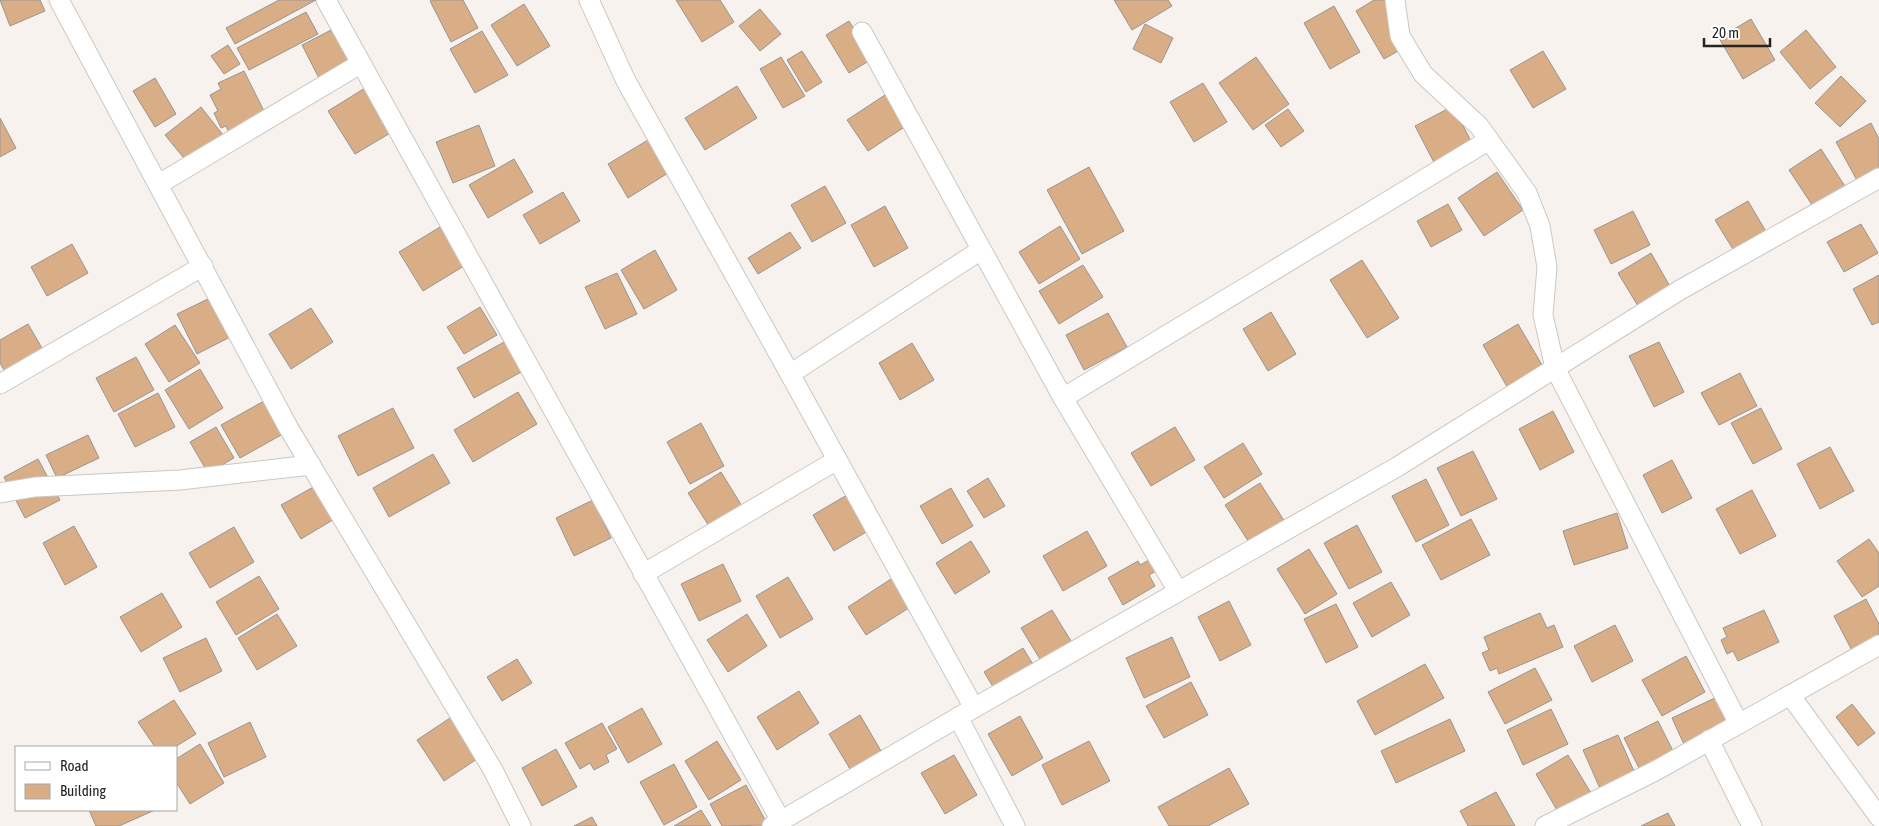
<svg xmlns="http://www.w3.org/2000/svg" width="1879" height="826" font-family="'Asap Condensed',sans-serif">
	<rect width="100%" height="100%" fill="#f7f2ee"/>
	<g fill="#d9ae86" stroke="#999490">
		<polygon points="0,0 40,0 45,11 10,26"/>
		<polygon points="279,0 316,0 235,44 226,28"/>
		<polygon points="432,0 463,0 478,28 451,42 430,1"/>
		<polygon points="676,0 720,0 734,22 702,42"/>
		<polygon points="1114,0 1168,0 1172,6 1132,30"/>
		<polygon points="1374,0 1389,0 1414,42 1384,59 1356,11"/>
		<polygon points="524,4 550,46 517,66 491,25"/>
		<polygon points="1334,6 1360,52 1330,69 1304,23"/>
		<polygon points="760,9 781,34 760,51 739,26"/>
		<polygon points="306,12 318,34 249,70 237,48"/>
		<polygon points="1751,19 1775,60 1743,79 1719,38"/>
		<polygon points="849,21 872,59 849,73 826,35"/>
		<polygon points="1145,24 1173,38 1161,63 1133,49"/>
		<polygon points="335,28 355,67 322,84 302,45"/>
		<polygon points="1806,30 1836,67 1810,89 1780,52"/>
		<polygon points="482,31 508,75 475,93 450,49"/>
		<polygon points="228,45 240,64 224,74 211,56"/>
		<polygon points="802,51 822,82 806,92 787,60"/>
		<polygon points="1543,51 1566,89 1533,108 1510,70"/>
		<polygon points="781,57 805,96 783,108 760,69"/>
		<polygon points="1256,57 1289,104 1253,130 1219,83"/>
		<polygon points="244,71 269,121 232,139 226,126 221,128 214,113 218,111 210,95 221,89 218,83"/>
		<polygon points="1841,76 1866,101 1840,127 1815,103"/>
		<polygon points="155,78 176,114 155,127 133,91"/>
		<polygon points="1203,83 1227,122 1194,142 1170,102"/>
		<polygon points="737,86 757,118 705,150 685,118"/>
		<polygon points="365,88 392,132 355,154 328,111"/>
		<polygon points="888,93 909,124 868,151 847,120"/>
		<polygon points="1453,106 1476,151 1438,170 1415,126"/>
		<polygon points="201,107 227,140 192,168 165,135"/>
		<polygon points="1288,109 1304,131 1281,147 1265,125"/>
		<polygon points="0,118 16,148 0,157"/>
		<polygon points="1871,123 1879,139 1879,173 1859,184 1836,142"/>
		<polygon points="479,125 495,166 453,183 436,142"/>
		<polygon points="648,140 668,173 628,198 608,164"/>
		<polygon points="1821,149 1848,191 1816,211 1789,170"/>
		<polygon points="514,159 533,192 488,218 469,185"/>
		<polygon points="1089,167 1124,231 1082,254 1047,190"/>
		<polygon points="1497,172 1523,210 1484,236 1458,198"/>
		<polygon points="825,186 846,223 812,242 791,205"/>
		<polygon points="563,192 580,221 540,244 523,215"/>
		<polygon points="1748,201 1771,240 1739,259 1715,220"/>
		<polygon points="1448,204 1462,230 1431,247 1417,221"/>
		<polygon points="885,206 908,248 874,267 851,225"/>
		<polygon points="1633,211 1650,245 1611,264 1594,230"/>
		<polygon points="1861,224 1878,253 1844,272 1827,242"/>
		<polygon points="1060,226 1080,259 1039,284 1019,252"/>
		<polygon points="440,227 464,266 423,291 399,252"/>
		<polygon points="790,232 801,248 758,274 748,258"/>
		<polygon points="72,244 88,273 47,296 31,267"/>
		<polygon points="655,250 677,290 644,309 621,270"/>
		<polygon points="1651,253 1676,297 1644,316 1618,273"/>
		<polygon points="1362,260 1399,318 1367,338 1330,280"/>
		<polygon points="1083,265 1103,297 1059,324 1039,291"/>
		<polygon points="617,273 637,314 605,329 585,287"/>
		<polygon points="1879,275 1879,322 1872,325 1853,289"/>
		<polygon points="216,295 236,334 197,354 177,314"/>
		<polygon points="480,307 497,335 464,354 447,327"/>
		<polygon points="311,308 333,342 291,369 269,334"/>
		<polygon points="1271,312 1296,354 1268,371 1243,329"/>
		<polygon points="1108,313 1127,347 1084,370 1066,335"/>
		<polygon points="28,324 46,355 8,377 0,363 0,340"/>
		<polygon points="1518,324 1545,370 1509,390 1483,345"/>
		<polygon points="175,325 200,363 169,382 145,344"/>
		<polygon points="506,341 523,371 474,398 457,368"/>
		<polygon points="1659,342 1684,392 1654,407 1629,356"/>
		<polygon points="912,343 934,380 900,400 879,363"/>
		<polygon points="136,357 154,390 114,412 96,378"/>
		<polygon points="200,369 223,408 189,429 165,390"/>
		<polygon points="1740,373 1757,406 1719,425 1701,393"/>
		<polygon points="518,392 537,424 473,462 454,430"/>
		<polygon points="158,393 175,427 135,447 118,414"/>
		<polygon points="264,401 283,434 240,458 221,425"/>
		<polygon points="393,408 414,448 358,476 338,436"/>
		<polygon points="1761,408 1782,449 1753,464 1731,423"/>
		<polygon points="1553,411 1574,452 1540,470 1519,429"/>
		<polygon points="701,423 724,466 690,484 667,442"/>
		<polygon points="216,427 234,458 208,473 190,442"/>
		<polygon points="1175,427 1195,460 1151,486 1131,453"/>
		<polygon points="88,435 99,458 57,478 46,455"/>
		<polygon points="1243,443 1262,474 1224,498 1204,467"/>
		<polygon points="1830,447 1854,491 1820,509 1797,464"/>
		<polygon points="1473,451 1497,499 1461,516 1437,468"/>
		<polygon points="433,454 450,483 389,517 373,488"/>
		<polygon points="38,459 60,500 25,518 4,477"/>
		<polygon points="1672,460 1692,498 1662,513 1643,475"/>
		<polygon points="721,472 745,511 712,531 688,493"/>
		<polygon points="988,478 1005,506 984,518 967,491"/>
		<polygon points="1426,479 1449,525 1416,542 1392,496"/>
		<polygon points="1260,483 1285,522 1250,544 1225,505"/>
		<polygon points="317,485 336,518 301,539 281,505"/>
		<polygon points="951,488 973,526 942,544 920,506"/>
		<polygon points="1752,490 1776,536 1740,554 1716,509"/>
		<polygon points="852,492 873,528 834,551 813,515"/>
		<polygon points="593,500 611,538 574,556 556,518"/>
		<polygon points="1617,513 1628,548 1574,565 1563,531"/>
		<polygon points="1471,519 1490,555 1441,580 1422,545"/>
		<polygon points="1357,525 1382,572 1349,589 1324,543"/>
		<polygon points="74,526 97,567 65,585 43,543"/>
		<polygon points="234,527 254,562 210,588 189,553"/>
		<polygon points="1087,531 1107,566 1063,591 1043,556"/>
		<polygon points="1869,539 1879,553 1879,586 1862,597 1837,561"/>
		<polygon points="971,541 990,572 955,594 936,563"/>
		<polygon points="1309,549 1337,594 1305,614 1277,569"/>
		<polygon points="1149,560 1156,571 1149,575 1155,586 1123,605 1108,578 1138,561 1140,565"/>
		<polygon points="723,564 741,601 699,621 681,584"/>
		<polygon points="259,576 279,609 236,635 216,602"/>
		<polygon points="788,577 813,619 780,638 756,596"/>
		<polygon points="894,577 912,606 866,635 848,607"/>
		<polygon points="1391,582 1410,615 1372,637 1353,603"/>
		<polygon points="162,593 182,627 141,652 120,617"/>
		<polygon points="1866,599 1879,624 1879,654 1859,664 1834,616"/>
		<polygon points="1229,601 1251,645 1220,661 1198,617"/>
		<polygon points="1336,604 1358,647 1326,663 1304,619"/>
		<polygon points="1052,610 1074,646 1043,664 1021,628"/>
		<polygon points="1764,610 1779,642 1738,661 1733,651 1727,654 1721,640 1727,637 1723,628"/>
		<polygon points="1540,613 1547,628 1554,625 1563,647 1499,674 1497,668 1490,671 1482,653 1489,650 1484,637"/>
		<polygon points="277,614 297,646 257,670 238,638"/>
		<polygon points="747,614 767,646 728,672 707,640"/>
		<polygon points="1615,625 1633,661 1592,682 1574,646"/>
		<polygon points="1172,637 1190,677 1144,698 1126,658"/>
		<polygon points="206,638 222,671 180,692 163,658"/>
		<polygon points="1023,648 1034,666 995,690 984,672"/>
		<polygon points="1686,656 1705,692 1662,716 1642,680"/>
		<polygon points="517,659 532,683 502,701 487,677"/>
		<polygon points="1425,664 1444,698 1375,735 1357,701"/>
		<polygon points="1535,668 1552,700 1505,724 1488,692"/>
		<polygon points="1191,682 1208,715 1164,738 1146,706"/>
		<polygon points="799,691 819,723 777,750 757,717"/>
		<polygon points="1715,698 1731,730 1687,751 1672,718"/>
		<polygon points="174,700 196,734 175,747 155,747 138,722"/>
		<polygon points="1852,704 1875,733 1858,746 1836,717"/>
		<polygon points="642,708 662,744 628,763 608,727"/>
		<polygon points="1551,709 1568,744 1523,765 1507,730"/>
		<polygon points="860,715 884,756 853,774 829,734"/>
		<polygon points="453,716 480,757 444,781 417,740"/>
		<polygon points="1020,716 1043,758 1012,776 988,734"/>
		<polygon points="1450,719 1465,751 1396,783 1381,751"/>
		<polygon points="1658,721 1680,765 1646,782 1624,738"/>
		<polygon points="250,722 266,757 224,777 208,743"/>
		<polygon points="602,723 617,749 606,755 609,762 594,770 590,763 580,769 565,743"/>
		<polygon points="1618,735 1637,778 1602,793 1583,750"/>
		<polygon points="717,741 741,780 709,800 685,761"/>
		<polygon points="1089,741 1110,781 1062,805 1042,765"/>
		<polygon points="200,744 224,783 190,804 176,782 176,759"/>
		<polygon points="556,749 577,787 542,806 522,768"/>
		<polygon points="954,755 977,795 945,814 921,773"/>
		<polygon points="1568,755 1594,798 1561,817 1536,774"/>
		<polygon points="674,764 697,807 664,825 640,782"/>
		<polygon points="1229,768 1249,804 1208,826 1169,826 1158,807"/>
		<polygon points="746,785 768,825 722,826 710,804"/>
		<polygon points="1496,792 1515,826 1468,826 1460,811"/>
		<polygon points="89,810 155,810 119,826 96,826"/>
		<polygon points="701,810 711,826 674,826"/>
		<polygon points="1668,813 1675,826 1641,826"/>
		<polygon points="592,817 597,826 574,826"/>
	</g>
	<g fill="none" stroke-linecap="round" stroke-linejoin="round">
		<g stroke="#cbc7c3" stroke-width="21">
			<g id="street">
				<polyline points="59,0 288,427 493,770 521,826"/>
				<polyline points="326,0 781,821"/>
				<polyline points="589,0 626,81 790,374 974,708"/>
				<polyline points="1395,0 1400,36 1423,74 1479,126 1527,193 1540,226 1547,267 1543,315 1555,368 1739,724"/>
				<polyline points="862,32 1063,398 1178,591"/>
				<polyline points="159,184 360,64"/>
				<polyline points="790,374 981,250"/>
				<polyline points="0,384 203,266"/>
				<polyline points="1063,398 1489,140"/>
				<polyline points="0,493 35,487 180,480 311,465"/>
				<polyline points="643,574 837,460"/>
				<polyline points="1790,695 1879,817"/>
				<polyline points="958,717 1015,826"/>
				<polyline points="1709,740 1752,826"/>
				<polyline points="772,826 974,708 1397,467 1680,290 1879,178"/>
				<polyline points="1545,826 1657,770 1879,645"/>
			</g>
		</g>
		<use href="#street" stroke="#fff" stroke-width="19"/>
	</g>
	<rect x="15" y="746" width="162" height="65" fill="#ffffff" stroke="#a8a7a7"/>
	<rect x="25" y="762" width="25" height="8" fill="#ffffff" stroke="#a8a7a7"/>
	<text x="60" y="771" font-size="15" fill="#262422">Road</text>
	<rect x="25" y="784" width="25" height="15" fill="#d9ae86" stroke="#a8a7a7"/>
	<text x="60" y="796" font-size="15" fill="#262422">Building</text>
	<path d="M1704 38v8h66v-8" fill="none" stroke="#262422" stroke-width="2.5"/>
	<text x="1712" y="38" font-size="15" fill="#262422" stroke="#ffffff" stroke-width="4" paint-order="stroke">20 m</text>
</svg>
